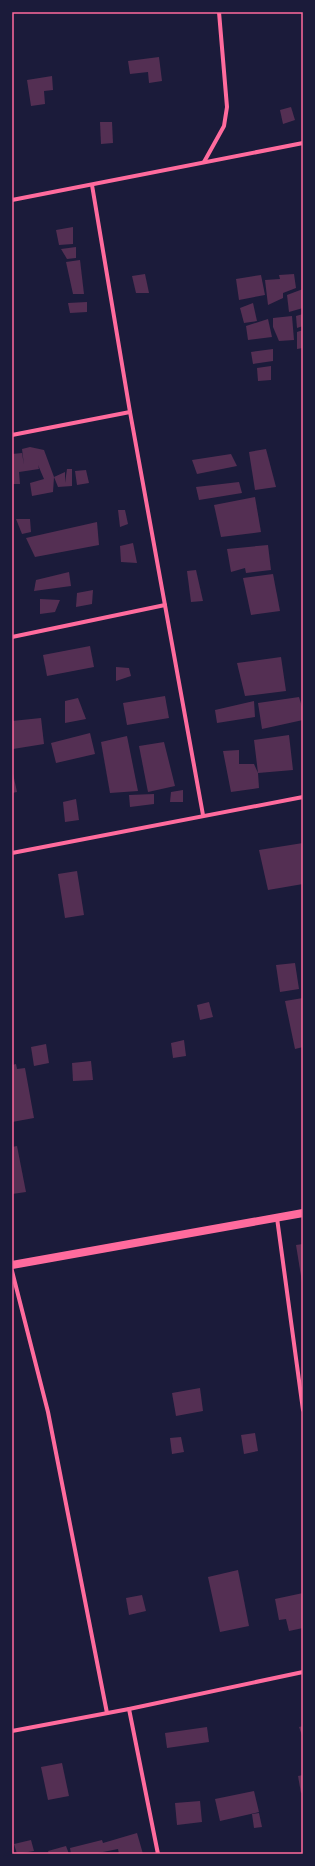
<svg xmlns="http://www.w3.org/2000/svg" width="315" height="1866" font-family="'Roboto Condensed',sans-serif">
	<rect width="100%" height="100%" fill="#1b1b3a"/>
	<g fill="#542f53">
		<polygon points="159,57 162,81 149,83 148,72 130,74 128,61"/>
		<polygon points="52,76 53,90 44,91 45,104 31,106 27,80"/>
		<polygon points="291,107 295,120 283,124 280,110"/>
		<polygon points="100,122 112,122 113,143 101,144"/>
		<polygon points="73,227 73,244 59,245 56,230"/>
		<polygon points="76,247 76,258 67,259 61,249"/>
		<polygon points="80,260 84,294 73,294 66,262"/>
		<polygon points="145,274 149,293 136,293 132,276"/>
		<polygon points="294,274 296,288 283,293 283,298 268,305 265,280 280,279 279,275"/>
		<polygon points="261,275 265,295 239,300 236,279"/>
		<polygon points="303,289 303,308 289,312 287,295"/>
		<polygon points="87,302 87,312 70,313 68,303"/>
		<polygon points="253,303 257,321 244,323 240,308"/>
		<polygon points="303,314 303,326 297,328 296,316"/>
		<polygon points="292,316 294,340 279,341 273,327 273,318"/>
		<polygon points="268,319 272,337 248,340 246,326"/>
		<polygon points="303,330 303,348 297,349 297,332"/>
		<polygon points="273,349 273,361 253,364 251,352"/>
		<polygon points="271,366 271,380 258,381 257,368"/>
		<polygon points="30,447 44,450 54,477 53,492 32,496 30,483 44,479 38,465 39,469 19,472 20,484 12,484 12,454 22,453 24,465 22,449"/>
		<polygon points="266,449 276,487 255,490 249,452"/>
		<polygon points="231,454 237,466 197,474 192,460"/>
		<polygon points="67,469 72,469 72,486 58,487 54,477 65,472 65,483"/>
		<polygon points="86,470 89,483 77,485 75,471"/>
		<polygon points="239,482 242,493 199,500 196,487"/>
		<polygon points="255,497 261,532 221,537 214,505"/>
		<polygon points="118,510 125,510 128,524 120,527"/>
		<polygon points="16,519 30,519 31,532 22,534"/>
		<polygon points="97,522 99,545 35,557 26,538"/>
		<polygon points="133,543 137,563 121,562 120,546"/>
		<polygon points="268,545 271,570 246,573 245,568 231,572 227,549"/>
		<polygon points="196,570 203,601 191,602 187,571"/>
		<polygon points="69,572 71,586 34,591 36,580"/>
		<polygon points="273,574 280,611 251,615 243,578"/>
		<polygon points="93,590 92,604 76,607 77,593"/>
		<polygon points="40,599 60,600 55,612 40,614"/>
		<polygon points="90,646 94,667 47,676 43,655"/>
		<polygon points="281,657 286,691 245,696 237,663"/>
		<polygon points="116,667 129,668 131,676 116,681"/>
		<polygon points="165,696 169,718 127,725 123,703"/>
		<polygon points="299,697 303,710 303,720 262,729 258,703"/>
		<polygon points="78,698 86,719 65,723 65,701"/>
		<polygon points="254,701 255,717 217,723 215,710"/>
		<polygon points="41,718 44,744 13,749 12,721"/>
		<polygon points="90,733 95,754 56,763 51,743"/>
		<polygon points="289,735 293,770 258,773 259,788 231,792 223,751 239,750 239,764 254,764 258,773 254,740"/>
		<polygon points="127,736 138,791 110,793 101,742"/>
		<polygon points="164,742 175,786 148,792 139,746"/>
		<polygon points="12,769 17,792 12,793"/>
		<polygon points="183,790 183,802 170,802 171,792"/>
		<polygon points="154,794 154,804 130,807 129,795"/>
		<polygon points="76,799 79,820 65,822 63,802"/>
		<polygon points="303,843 303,884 268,890 259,850"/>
		<polygon points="77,871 84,915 65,918 58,874"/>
		<polygon points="295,963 299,989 280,992 276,965"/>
		<polygon points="303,998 303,1047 295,1049 285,1001"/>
		<polygon points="209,1002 213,1017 200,1020 197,1005"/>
		<polygon points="184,1040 186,1056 173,1058 171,1043"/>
		<polygon points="46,1044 49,1063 34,1066 31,1047"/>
		<polygon points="91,1061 93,1080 73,1081 72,1063"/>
		<polygon points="16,1064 17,1069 25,1068 34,1118 12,1122 12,1065"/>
		<polygon points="17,1146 26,1192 12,1194 12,1147"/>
		<polygon points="303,1244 303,1282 302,1282 296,1245"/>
		<polygon points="200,1388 203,1411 176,1416 172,1393"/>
		<polygon points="255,1433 258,1451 244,1454 241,1435"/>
		<polygon points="181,1437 184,1452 172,1454 170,1438"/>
		<polygon points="238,1570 249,1626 220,1632 208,1577"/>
		<polygon points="303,1593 303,1628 289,1631 286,1619 279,1620 275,1599"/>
		<polygon points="142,1595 146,1611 129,1615 126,1598"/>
		<polygon points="303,1726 303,1738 299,1727"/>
		<polygon points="207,1727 209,1742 167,1748 165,1733"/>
		<polygon points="62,1763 69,1796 48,1800 41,1767"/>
		<polygon points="303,1775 303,1792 301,1793 298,1776"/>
		<polygon points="254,1791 259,1812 220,1821 215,1799"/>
		<polygon points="200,1801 202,1822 177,1825 175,1803"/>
		<polygon points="259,1813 262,1827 254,1828 252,1814"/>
		<polygon points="137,1833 143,1854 119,1854 118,1849 93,1854 71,1854 70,1848 102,1840 103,1843"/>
		<polygon points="31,1840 34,1851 17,1854 14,1844"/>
		<polygon points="66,1846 69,1854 49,1854 48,1851"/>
	</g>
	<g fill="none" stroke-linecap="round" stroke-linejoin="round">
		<g stroke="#ff6b9d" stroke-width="4">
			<polyline points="204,162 224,126 227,107 219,12"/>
			<polyline points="92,185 130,412 203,815"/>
			<polyline points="12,200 303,143"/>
			<polyline points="12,435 130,412"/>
			<polyline points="12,637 165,605"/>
			<polyline points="12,853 303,797"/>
			<polyline points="277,1218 303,1410"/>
			<polyline points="12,1271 48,1412 107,1713"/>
			<polyline points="129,1709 158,1854"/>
			<polyline points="12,1731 129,1709 303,1672"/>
		</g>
		<polyline stroke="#ff6b9d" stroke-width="8" points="12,1265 303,1213"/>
	</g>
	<rect width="315" height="1866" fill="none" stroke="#1b1b3a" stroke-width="26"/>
	<rect x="13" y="13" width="289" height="1840" fill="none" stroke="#ff6b9d" stroke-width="1.5"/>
</svg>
